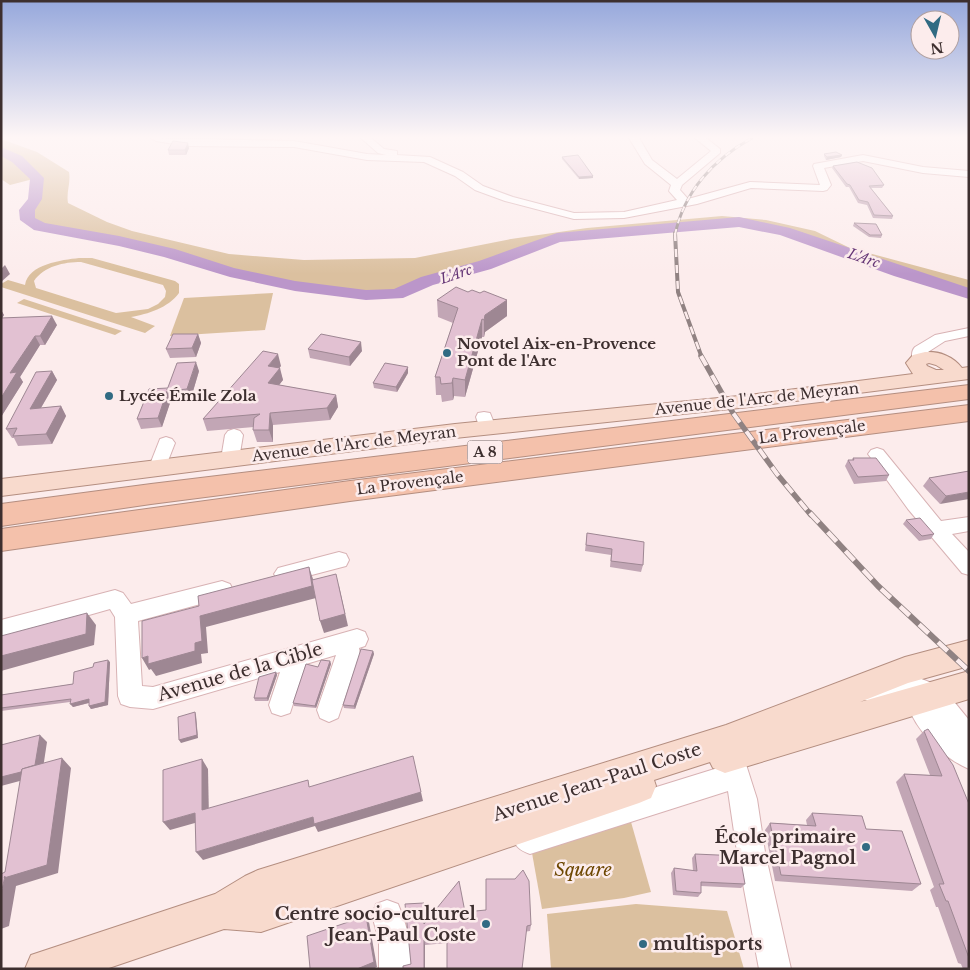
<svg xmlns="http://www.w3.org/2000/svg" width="970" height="970" font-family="'Libre Baskerville',serif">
	<rect width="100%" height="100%" fill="#fcecec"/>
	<g fill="#dbc09f" fill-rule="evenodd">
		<path d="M1,139L37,152L69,172C71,183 66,192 68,203L107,222L132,231L229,254L304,260L415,258L511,239L587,228L722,216L766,220L815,231L850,248L969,280V294L900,272L784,231L739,222L588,234L557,238L485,265L427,281L397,294L366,295L295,286L230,272L169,253L112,239L40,227L28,220L27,210L35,199L37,178L10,185L1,179Z"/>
		<path d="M79,258H92L175,281L179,284V293C168,308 148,314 131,317L155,326L145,333L1,287V284L8,280L25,285C28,264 62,260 79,258ZM81,262L163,285L166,291L165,297L158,304L148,309L116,313L36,288L34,281C44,266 64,262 81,262Z"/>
		<polygon points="273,293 265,330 170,336 184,298"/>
		<polygon points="24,299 122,331 115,335 17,303"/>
		<polygon points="631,822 651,892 624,898 542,909 532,853"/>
		<polygon points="636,904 727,911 744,969 551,969 547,914"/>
	</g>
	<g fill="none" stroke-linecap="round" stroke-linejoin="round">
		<polygon fill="#bb96ca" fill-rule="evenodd" points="1,147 22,156 44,178 42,199 35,210 35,218 45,223 119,236 175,249 234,268 295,281 366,290 394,289 421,277 479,261 557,233 739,217 790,228 969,288 969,299 894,276 780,235 739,227 560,242 491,269 433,285 403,298 366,300 295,291 230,277 164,257 119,246 34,230 20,220 19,210 28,199 30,179 12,162 1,156"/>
		<g stroke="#d8b2b4" stroke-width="2">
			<g id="minor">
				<polygon points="151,138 294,141 367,154 386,155 378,153 361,138 371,138 384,149 397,151 397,155 430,157 463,172 483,186 513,197 574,213 624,212 677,200 669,191 671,185 645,164 629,138 639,138 652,160 677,179 711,151 695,138 706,138 720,149 720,153 682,185 680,190 688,199 750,182 820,185 813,166 814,164 863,155 923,167 969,171 969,177 923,173 863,161 824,168 831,185 827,190 823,191 751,188 697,204 624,218 574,219 505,201 475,190 455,176 424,162 367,160 294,147 186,146 156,141"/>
				<path d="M969,328V336L945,341L928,352V359L925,362H915C911,358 911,351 915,347L935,335Z"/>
				<polygon points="484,412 490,413 496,428 493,432 487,434 481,432 476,417 478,413"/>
				<polygon points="234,429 240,431 243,435 239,459 236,463 230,465 224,463 221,459 225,435 228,431"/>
				<polygon points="166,437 172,439 175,443 164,471 158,473 152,471 149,467 160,439"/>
				<polygon points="877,448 883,450 941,521 969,517 969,531 952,534 969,552 969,575 962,573 908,509 871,458 868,454 871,450"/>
				<polygon points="339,552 346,554 349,560 346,566 285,582 278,580 274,574 278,568"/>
				<polygon points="222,581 230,584 233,590 230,596 138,621 142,686 153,687 357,629 365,632 368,639 365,646 359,648 360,654 338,718 329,722 320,718 317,710 336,655 306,664 290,713 281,716 272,713 269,705 280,672 153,709 130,707 121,704 118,696 115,617 110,609 1,640 1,620 115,590 123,593 131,604"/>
				<path d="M864,678L911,681L919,678L942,687L969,720V769C943,758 915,730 907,703L864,700L855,697L852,689L855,681Z"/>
				<path d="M734,751L743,755L757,799L765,852L791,969H759L737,852L728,791L530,854C519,850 515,846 511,835L515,825L525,821L534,825L721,767L725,755Z"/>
				<path d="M387,900L398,904C408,928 411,943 411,969H379V941L372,915L376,904Z"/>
			</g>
		</g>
		<g stroke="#b48e80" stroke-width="2">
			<g id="major">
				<path d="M925,352C939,351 953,356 962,368L969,367V379L749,407L455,438L1,496V479L455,424L749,395L913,374L906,363L913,355ZM929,363L936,365L944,370H936L927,366L926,364Z"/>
				<polygon points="969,640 969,666 908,683 860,702 969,671 969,699 725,773 713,768 710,762 654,780 656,786 651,798 639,803 261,932 224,929 106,969 25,969 31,955 215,894 245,876 258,870 726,725 905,657"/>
			</g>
		</g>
		<g stroke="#b48e80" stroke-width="2">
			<g id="highway">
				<polygon points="969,385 969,399 151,504 1,526 1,504 151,484"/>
				<polygon points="969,405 969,421 350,501 1,551 1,529 350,481"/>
			</g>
		</g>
		<use href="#minor" fill="#fff" fill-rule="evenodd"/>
		<use href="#major" fill="#f8dacd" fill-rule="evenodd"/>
		<use href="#highway" fill="#f4c1ab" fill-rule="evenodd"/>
		<g stroke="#908282" stroke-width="3">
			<path id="rail-far3" d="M675,235C684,191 714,159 752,138"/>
		</g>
		<g stroke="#908282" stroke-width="4">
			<polyline id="rail-far2" points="675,233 678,292 702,358"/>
		</g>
		<g stroke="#908282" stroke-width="5.5">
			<polyline id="rail-far1" points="701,356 733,413 777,474 811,515"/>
		</g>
		<g stroke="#908282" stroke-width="6">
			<polyline id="rail" points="810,513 878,586 969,671"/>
		</g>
		<use href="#rail-far3" stroke="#fcecec" stroke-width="2" stroke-dasharray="6" stroke-linecap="butt"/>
		<use href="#rail-far2" stroke="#fcecec" stroke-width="2.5" stroke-dasharray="8" stroke-linecap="butt"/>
		<use href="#rail-far1" stroke="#fcecec" stroke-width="4" stroke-dasharray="11" stroke-linecap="butt"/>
		<use href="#rail" stroke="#fcecec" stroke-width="4.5" stroke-dasharray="13" stroke-linecap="butt"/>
	</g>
	<g fill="#c2a6b5">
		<polygon points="189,148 186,155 169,155 168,150"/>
		<polygon points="824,154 842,155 841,157 826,160 824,156"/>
		<polygon points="562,157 593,176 593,178 579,179 562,159"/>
		<polygon points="833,166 884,185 882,188 871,188 893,216 892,219 873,218 867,205 858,203 849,187 846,187 832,168"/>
		<polygon points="854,223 882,235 881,238 869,237 853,226"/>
		<polygon points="468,292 480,293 507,300 507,316 485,332 484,337 482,337 465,397 454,396 453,400 442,402 441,395 436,395 435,377 453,323 438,317 437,300"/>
		<polygon points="1,310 4,315 2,318 57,325 45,345 40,345 20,377 23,382 1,417"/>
		<polygon points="198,334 201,343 196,357 170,358 166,349"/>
		<polygon points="308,349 362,351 350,366 310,358"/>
		<polygon points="281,366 279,368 283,380 279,385 336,395 338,407 330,420 273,425 273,442 257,442 253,430 254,427 207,431 203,419"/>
		<polygon points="52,371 57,380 41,408 61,406 66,416 52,444 18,446 14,438 12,438 6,429"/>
		<polygon points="199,371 191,398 171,400 162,427 141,429 137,419 168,388"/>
		<polygon points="408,373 397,392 374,388 373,383"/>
		<polygon points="853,458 889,475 886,481 854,484 845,466 848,460 852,460"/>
		<polygon points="969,471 940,504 923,486 929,478"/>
		<polygon points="906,520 934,534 931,539 919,541 903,524"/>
		<polygon points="587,533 643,565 641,572 610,567 611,555 585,551"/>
		<polygon points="373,651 374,654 355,709 344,708 343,705"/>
		<polygon points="330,661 331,664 316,708 294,706 293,703"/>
		<polygon points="110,662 108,705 91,709 89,706 89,703 73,707 70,702 1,711 1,695 73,684"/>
		<polygon points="276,672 277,675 268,701 255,701 254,698"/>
		<polygon points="924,731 969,804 969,969 963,969 961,964 958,963 938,907 936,907 930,890 934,887 896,782 904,774 930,775 916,739"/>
		<polygon points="812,813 866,829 921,884 912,891 775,881 765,830 770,823 807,825 806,820"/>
		<polygon points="695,854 745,884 741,888 701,886 701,893 698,897 673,895 671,873 674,868 693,871 692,858"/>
		<polygon points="426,908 425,922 465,912 531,925 530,931 447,943 425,945 425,969 403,969 411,964"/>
	</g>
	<g fill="#9e8793">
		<polygon points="188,143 189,148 186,155 185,150"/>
		<polygon points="842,155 841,157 826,160 827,157"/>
		<polygon points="593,176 593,178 579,179 579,177"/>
		<polygon points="5,265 10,274 1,282 1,269"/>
		<polygon points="507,300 507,316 485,332 484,337 484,320 485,315"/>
		<polygon points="1,310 4,315 1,320"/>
		<polygon points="52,316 57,325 45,345 40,336"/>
		<polygon points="482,319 482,337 465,397 465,380"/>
		<polygon points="198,334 201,343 196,357 192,348"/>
		<polygon points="35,336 40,345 20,377 23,382 1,417 1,398 10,373"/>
		<polygon points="361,342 362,351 350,366 349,357"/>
		<polygon points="278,354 281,366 271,378 268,366"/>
		<polygon points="196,362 199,371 191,398 187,389"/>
		<polygon points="408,367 408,373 397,392 396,387"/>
		<polygon points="280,368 283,380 271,395 268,383"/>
		<polygon points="52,371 57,380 35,418 30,409"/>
		<polygon points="453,378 454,396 453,400 452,383"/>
		<polygon points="167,391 171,400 162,427 158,418"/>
		<polygon points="336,395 338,407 330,420 327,408"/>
		<polygon points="61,406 66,416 52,444 46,434"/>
		<polygon points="270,413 273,425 273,442 269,430"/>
		<polygon points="969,492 969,499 940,504 946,496"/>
		<polygon points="309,567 313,579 316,598 206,627 208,653 201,654 202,663 156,676 151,669 149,670 142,658 195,643 200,616"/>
		<polygon points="339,586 348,626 324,633 320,621"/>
		<polygon points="87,613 96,625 94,645 1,671 1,656"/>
		<polygon points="373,651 374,654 355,709 354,706"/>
		<polygon points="108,660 110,662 108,705 91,709 89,706"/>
		<polygon points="330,661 331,664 316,708 315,706"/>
		<polygon points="276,672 277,675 268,701 267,698"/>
		<polygon points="89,699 92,702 73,707 70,704"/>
		<polygon points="195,712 196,715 198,738 181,743 179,740"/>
		<polygon points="40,735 47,742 42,775 1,786 1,777"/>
		<polygon points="62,758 71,768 58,873 16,886 9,926 1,929 1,894 5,876"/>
		<polygon points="202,759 208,769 209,819 202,810"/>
		<polygon points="421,792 423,801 318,832 315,826 203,860 196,852 313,817"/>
		<polygon points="195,813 202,821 170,830 163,822"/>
		<polygon points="424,903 426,908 425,929 424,924"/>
		<polygon points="366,916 369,922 377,967 373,969 357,969"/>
		<polygon points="424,940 425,945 425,969 424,969"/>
	</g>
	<g fill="#e2c1d2" stroke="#9e8793">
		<polygon points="173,141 188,143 185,150 168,150"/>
		<polygon points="836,152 842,155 827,157 824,154"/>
		<polygon points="578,155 593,176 579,177 562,157"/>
		<polygon points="857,162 872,168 884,185 869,186 893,216 874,215 868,202 859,200 850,185 847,184 833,166"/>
		<polygon points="854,223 876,224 882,235 870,235"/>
		<polygon points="456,287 468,292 472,290 480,293 484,291 507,300 485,315 484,320 482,319 465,380 453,378 452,383 441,384 440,377 435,377 458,308 437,300"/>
		<polygon points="52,316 40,336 35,336 10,373 17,372 1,398 1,318"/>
		<polygon points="173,334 198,334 192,348 166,349"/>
		<polygon points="321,334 361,342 349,357 308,349"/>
		<polygon points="263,351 278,354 268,366 280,368 268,383 336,395 327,408 270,413 269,430 253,430 254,418 260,414 203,419"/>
		<polygon points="196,362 187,389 167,391 158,418 137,419 149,389 168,388 167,390 177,363"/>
		<polygon points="385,363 408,367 396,387 373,383"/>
		<polygon points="52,371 30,409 61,406 46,434 13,436 17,428 6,429 36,372"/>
		<polygon points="853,458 876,458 889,475 858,477 848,460 854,460"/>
		<polygon points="969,471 969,492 946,496 929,478"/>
		<polygon points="920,518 934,534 922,536 906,520"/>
		<polygon points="587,533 644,542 643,565 611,561 612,549 586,545"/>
		<polygon points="309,567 312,586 200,616 202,641 195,643 195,651 148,664 148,656 142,658 142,621 199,606 198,596"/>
		<polygon points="336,574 345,614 320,621 312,580"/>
		<polygon points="87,613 86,634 1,656 1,636"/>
		<polygon points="361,649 373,651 354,706 343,705"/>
		<polygon points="108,660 105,702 89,706 89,699 70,704 71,699 1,708 1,695 73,684 74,672 93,667 94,663"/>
		<polygon points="321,660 330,661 315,706 293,703 306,664 318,667"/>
		<polygon points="276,672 267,698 254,698 259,677"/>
		<polygon points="195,712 197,735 179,740 178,717"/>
		<polygon points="928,729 953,765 969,804 969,958 948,901 946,901 939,884 944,884 904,774 942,776 924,731"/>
		<polygon points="40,735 35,765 22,769 21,772 1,777 1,745"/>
		<polygon points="413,756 421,792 314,824 313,817 196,852 195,813 163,822 163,770 202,759 202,810 308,780 309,787"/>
		<polygon points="62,758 47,865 4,878 5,876 1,894 1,874 5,872 22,769"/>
		<polygon points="812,813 862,816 866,829 902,831 921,884 781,875 770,823 816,826"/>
		<polygon points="695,854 740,856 745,884 701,882 701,893 676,891 674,868 697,871"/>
		<polygon points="523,870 529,881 531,925 527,926 522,969 447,969 447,937 424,940 424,969 403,969 403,966 411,964 405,904 424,903 424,924 459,881 465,912 486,910 486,879 515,879"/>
		<polygon points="366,916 374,962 357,969 309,969 310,968 307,936"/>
	</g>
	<linearGradient id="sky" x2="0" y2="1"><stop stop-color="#96a8dc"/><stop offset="0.5" stop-color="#fef6f6"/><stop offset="1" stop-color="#fef6f6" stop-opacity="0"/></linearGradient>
	<rect width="970" height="274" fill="url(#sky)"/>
	<g fill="#316b83" stroke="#fcecec" stroke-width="2">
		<circle cx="447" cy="353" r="5"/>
		<circle cx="109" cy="396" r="5"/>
		<circle cx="866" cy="847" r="5"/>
		<circle cx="486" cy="924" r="5"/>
		<circle cx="643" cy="944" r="5"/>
	</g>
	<g text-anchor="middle" stroke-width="5" stroke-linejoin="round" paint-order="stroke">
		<g font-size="14" font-style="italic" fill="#653676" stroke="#fcecec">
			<text transform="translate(864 258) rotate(19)" y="5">L'Arc</text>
			<text transform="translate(456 274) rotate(-19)" y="5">L'Arc</text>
		</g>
		<rect fill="#fcecec" stroke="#766868" stroke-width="1" x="467.5" y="440.5" width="35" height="23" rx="4"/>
		<g font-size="14" font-weight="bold" fill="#3d2f2f">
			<text x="485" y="457">A 8</text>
		</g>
		<g font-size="15" font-weight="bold" fill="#3d2f2f" stroke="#fcecec" text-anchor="start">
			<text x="457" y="349">Novotel Aix-en-Provence<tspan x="457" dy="17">Pont de l'Arc</tspan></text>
			<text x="119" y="401">Lycée Émile Zola</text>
		</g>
		<g font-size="15" fill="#3d2f2f" stroke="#fcecec">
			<text transform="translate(757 399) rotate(-6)" y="5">Avenue de l'Arc de Meyran</text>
			<text transform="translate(812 432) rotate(-7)" y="5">La Provençale</text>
			<text transform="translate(354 444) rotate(-7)" y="5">Avenue de l'Arc de Meyran</text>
			<text transform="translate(410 483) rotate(-7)" y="5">La Provençale</text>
		</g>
		<g font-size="18" fill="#3d2f2f" stroke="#fcecec">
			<text transform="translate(240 672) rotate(-16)" y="6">Avenue de la Cible</text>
			<text transform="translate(597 782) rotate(-18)" y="6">Avenue Jean-Paul Coste</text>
		</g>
		<g font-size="18" font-weight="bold" fill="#3d2f2f" stroke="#fcecec" text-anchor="end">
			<text x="856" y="843">École primaire<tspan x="856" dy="21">Marcel Pagnol</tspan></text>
			<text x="476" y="920">Centre socio-culturel<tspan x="476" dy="21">Jean-Paul Coste</tspan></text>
			<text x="653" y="950" text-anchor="start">multisports</text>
		</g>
		<g font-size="18" font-style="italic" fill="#6d4701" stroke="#fcecec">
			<text x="583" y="876">Square</text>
		</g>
	</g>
	<rect width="970" height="970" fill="none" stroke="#3d2f2f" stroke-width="5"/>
	<g transform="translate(935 35) rotate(172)"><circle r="24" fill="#fcecec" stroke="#b0a0a0"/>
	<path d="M0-4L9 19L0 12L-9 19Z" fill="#316b83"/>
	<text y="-8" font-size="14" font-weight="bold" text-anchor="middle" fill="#3d2f2f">N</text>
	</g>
</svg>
